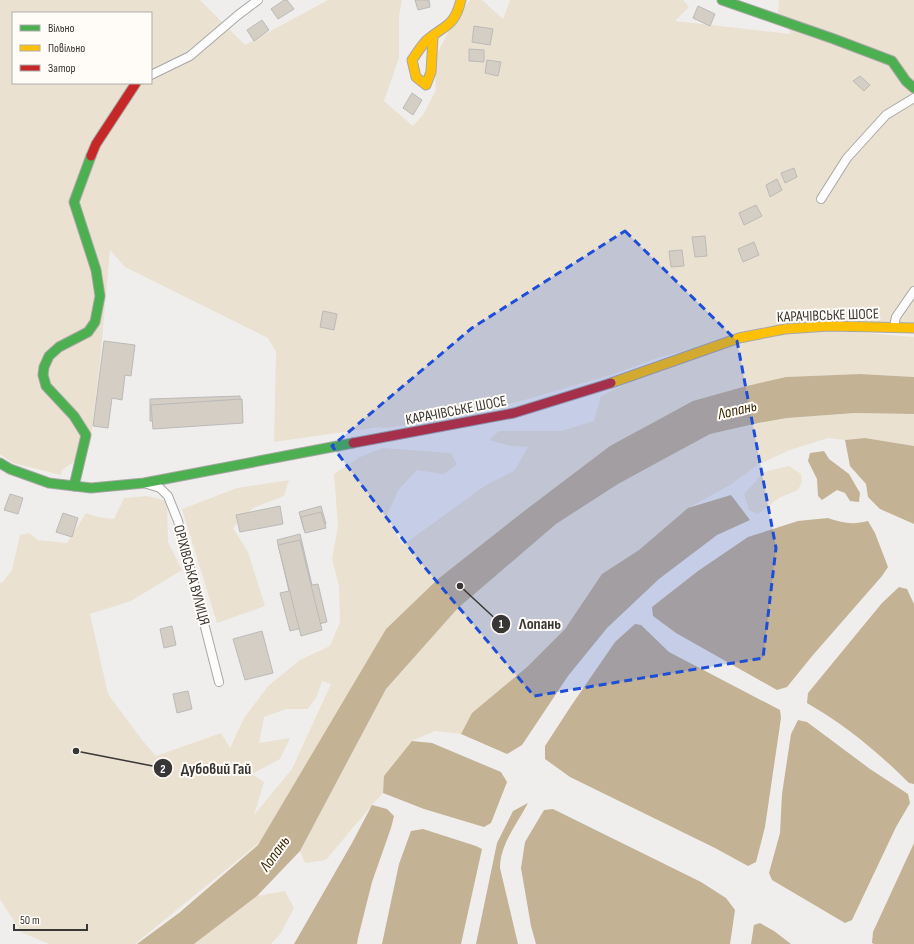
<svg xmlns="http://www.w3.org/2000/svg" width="914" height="944" font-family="'Sofia Sans Condensed',sans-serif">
	<rect width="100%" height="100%" fill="#f0eeec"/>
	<g fill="#eae1d1" fill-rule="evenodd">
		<path d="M0,0H200L245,45L328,0H402L399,16V58L384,101L413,126L423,115L436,90L435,73L437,54L452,24L470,0H482L503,19L510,0H683L689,7L675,21L791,34L778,12L779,0H914V325L840,331L914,337V377L860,374L786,377L438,579L386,629L260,842L135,944H49L21,932L0,899V582L2,583L12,570L20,535L29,533L38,540L67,543L86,513L98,517L114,519L124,498L147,496L167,501L168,542L182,570L131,601L90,614L108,694L142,740L156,756L221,733L230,748L244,718L268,686L300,660L330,646L340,622L339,586L332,559L338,526L334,474L360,457L383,448L451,453L457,465L443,474L417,470L399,489L386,517L403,545L486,485L514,471L528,447L511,446L489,440L499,431H561L594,421L601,396L672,362L744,337L660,357L614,374L521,401L465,414L419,421L418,423L387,428L379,427L274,442L276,352L268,338L125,267L110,250L100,362L90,445L72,463L62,470L61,475L13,463L0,454ZM13,13H151V83H13ZM322,681L331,684L292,769L254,815L264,782L252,774L280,759L290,738L259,743L264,717L286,709H308L317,696Z"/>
		<polygon points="855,413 914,414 914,446 865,438 845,440 828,438 790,450 759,464 730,485 688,508 639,550 602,574 565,629 527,667 473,713 461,734 435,731 412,741 385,776 383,793 372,805 326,860 305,863 300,851 386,689 458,608 556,524 618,484 710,434 787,418"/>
		<polygon points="789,466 801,474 802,482 798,490 779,498 758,514 749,510 744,494 764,472"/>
		<polygon points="289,480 284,496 253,508 233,528 248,552 265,606 217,623 182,509 237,488"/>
		<polygon points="285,891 294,908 281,933 271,944 194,944 257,896"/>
	</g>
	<g fill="#c3b294">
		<polygon points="860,374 914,377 914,414 855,413 787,418 759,423 710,434 618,484 556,524 458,608 386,689 300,851 257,896 194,944 137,944 179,913 258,845 386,629 438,579 523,512 610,446 693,401 743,387 786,377"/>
		<polygon points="865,438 914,446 914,524 880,509 868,497 866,484 850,466 845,440"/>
		<polygon points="824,451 829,459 849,474 860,493 859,502 850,501 845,493 837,490 822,500 818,496 817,479 808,461 810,453"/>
		<polygon points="731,495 750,520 717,535 659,579 607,628 568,676 522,745 507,754 461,734 472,713 527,667 565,629 602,574 639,550 688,508"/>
		<path d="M828,518C843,523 852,525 868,521L875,533L888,567L882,576L813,655L787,687L777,690L676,633L653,616L652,607L698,571L748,537L798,521Z"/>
		<path d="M899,587L907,589L914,604V784L909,783C878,752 845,725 807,703L808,693L882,603Z"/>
		<polygon points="635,624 641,625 669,652 780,710 781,718 765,827 756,862 748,866 715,848 570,777 545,759 545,746 571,706 615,642"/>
		<polygon points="798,720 807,722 870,769 908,794 910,803 896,827 852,920 845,923 772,880 769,873 780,833 782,794 791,734"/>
		<polygon points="412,741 432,743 501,772 507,782 491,823 484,827 424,809 383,793 384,776"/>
		<path d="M528,803C517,824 500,844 500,868L518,944H476L497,843L513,811Z"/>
		<polygon points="372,805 387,809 394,816 391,828 372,882 358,938 357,944 294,944 352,843"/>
		<polygon points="553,809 701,882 726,898 735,910 730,944 536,944 531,926 521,868 525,842 544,810"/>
		<polygon points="423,829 476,846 482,849 461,944 382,944 399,864 411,831"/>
		<polygon points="914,843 914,944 874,944 872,943 873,932"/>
		<polygon points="760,923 774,931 791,944 751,944 754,925"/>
	</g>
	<g fill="#d4cec5" stroke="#bbbab8">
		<polygon points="284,0 287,0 294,9 278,19 271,9"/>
		<polygon points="415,0 429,0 430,7 418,10"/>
		<polygon points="698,6 715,14 710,26 693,18"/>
		<polygon points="262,20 269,30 254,41 247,30"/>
		<polygon points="474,26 493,29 490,45 472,42"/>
		<polygon points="469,49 484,50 484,62 469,61"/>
		<polygon points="487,60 501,62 498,76 485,73"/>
		<polygon points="860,76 870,85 864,91 853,81"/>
		<polygon points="412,93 422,100 413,115 403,108"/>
		<polygon points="794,168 797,177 785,183 781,173"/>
		<polygon points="777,179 782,190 770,197 766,185"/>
		<polygon points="756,205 762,216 744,225 739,213"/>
		<polygon points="705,236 707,256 695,257 692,237"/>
		<polygon points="754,242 759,255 743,262 738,249"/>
		<polygon points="682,250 684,266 671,267 669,251"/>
		<polygon points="323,311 337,314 334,330 320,327"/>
		<polygon points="104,341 135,345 131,376 125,375 122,400 112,398 108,428 93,426"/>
		<polygon points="240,396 241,418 150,421 150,399"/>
		<polygon points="242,399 243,423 153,429 151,405"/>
		<polygon points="10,494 23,498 18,514 4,510"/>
		<polygon points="280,506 283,524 240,532 236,515"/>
		<polygon points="321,506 326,524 304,530 299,512"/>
		<polygon points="321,512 326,528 305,533 301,517"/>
		<polygon points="63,513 78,518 72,537 56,532"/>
		<polygon points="300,534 312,585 318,584 327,622 290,631 280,593 289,591 277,540"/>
		<polygon points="300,540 322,630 301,636 278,545"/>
		<polygon points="172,626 176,645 164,648 160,629"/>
		<polygon points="262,631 273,673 245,680 233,639"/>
		<polygon points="188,691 192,709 177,713 173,694"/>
	</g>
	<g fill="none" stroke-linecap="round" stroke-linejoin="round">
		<g stroke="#a8a7a6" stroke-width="10">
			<g id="street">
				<polyline points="151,75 190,56 238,15 258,0"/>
				<polyline points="821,199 847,158 886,115 914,98"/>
				<polyline points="894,327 896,317 914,291"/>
				<polyline points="147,484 160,488 168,496 178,521 219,682"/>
			</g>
		</g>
		<g stroke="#a8a7a6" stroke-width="11">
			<g id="fast">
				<polyline points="722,0 834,39 892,61 906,81 914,88"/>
				<polyline points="0,463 10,469 49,483 91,488 144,483 353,443"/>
				<polyline points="74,486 86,435 74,416 46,386 43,375 44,367 49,356 59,347 88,332 95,322 100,296 96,270 74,202 91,156"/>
			</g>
		</g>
		<g stroke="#a8a7a6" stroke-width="11">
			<g id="slow">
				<path d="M433,37L431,72L426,85L416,77L412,60C417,53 421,46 427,40C446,24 454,27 461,0"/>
				<polyline points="611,383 739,338 785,329 829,326 914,328"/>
			</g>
		</g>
		<g stroke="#a8a7a6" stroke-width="11">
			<g id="jam">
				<polyline points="91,156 96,144 136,83"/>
				<polyline points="353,443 514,413 611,383"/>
			</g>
		</g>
		<use href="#street" stroke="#fdfcfc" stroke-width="8"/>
		<use href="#fast" stroke="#4caf50" stroke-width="9"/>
		<use href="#slow" stroke="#ffc107" stroke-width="9"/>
		<use href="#jam" stroke="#c62828" stroke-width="9"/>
	</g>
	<path fill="#1d4ed8" fill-opacity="0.2" stroke="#1d4ed8" stroke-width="3" stroke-dasharray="8 5" stroke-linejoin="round" d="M625,231L737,341L776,548L763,658L534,696L421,563L332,446L472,328Z"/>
	<g text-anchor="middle" stroke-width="4" stroke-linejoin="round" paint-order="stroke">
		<g font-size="15" fill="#383735" stroke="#fffcf8">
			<text transform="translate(828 315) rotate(-2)" y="5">КАРАЧІВСЬКЕ ШОСЕ</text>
			<text transform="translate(456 410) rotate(-11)" y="5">КАРАЧІВСЬКЕ ШОСЕ</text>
			<text transform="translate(192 575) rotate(75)" y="5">ОРІХІВСЬКА ВУЛИЦЯ</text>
		</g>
		<g font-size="16" font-style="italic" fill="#392803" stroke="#fffcf8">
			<text transform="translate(737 409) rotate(-13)" y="6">Лопань</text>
			<text transform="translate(274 853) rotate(-54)" y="6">Лопань</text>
		</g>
	</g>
	<path fill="none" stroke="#383735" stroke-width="1.5" d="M460 586L501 624M76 751L163 768"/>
	<g fill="#383735" stroke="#fffcf8" stroke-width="1.5">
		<circle cx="460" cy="586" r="4"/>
		<circle cx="76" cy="751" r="4"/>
		<circle cx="501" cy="624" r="10"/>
		<circle cx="163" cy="768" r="10"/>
	</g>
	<g font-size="12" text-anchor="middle" font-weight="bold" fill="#fff">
		<text x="501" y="628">1</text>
		<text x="163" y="773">2</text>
	</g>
	<g font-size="16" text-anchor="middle" font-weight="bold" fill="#383735" stroke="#fffcf8" stroke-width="4" stroke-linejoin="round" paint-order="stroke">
		<text x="540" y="629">Лопань</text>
		<text x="216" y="774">Дубовий Гай</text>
	</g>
	<rect x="12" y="12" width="140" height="72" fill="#fffcf8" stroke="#afadaa"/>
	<rect x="20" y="25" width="20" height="6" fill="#4caf50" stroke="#afadaa"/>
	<text x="48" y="32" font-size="12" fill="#383735">Вільно</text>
	<rect x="20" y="45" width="20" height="6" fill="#ffc107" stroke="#afadaa"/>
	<text x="48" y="52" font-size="12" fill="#383735">Повільно</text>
	<rect x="20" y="65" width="20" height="6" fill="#c62828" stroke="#afadaa"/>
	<text x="48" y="72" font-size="12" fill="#383735">Затор</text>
	<path d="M14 924v6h73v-6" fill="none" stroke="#383735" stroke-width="2"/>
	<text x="20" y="924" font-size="12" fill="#383735" stroke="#fffcf8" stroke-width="3" paint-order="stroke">50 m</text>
</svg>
